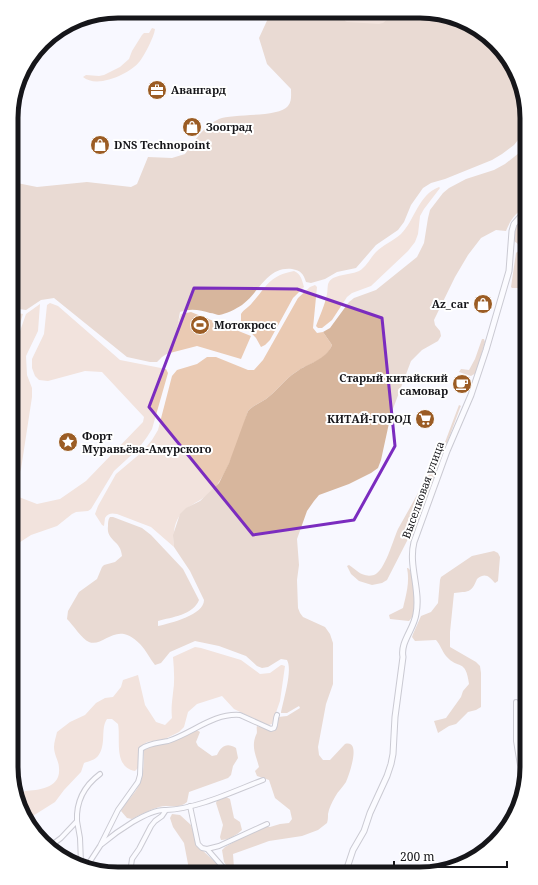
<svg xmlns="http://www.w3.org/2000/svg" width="538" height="885" font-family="'Noto Serif',serif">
	<rect width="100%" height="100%" fill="#f8f8ff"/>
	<g fill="#eacab3">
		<polygon points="266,12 440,13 490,38 513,69 275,25"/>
		<path d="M152,28L155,29C154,37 145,54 140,61C130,74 97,89 83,77L86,75L99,76L104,75L120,67L129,59L132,51L142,35L144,33H149Z"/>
		<path d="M440,188L424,209L420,216L418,234L415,242L408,251L371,286L352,293L347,297L332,320L322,328H318L316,326C320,315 325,305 327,294C328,290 327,285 329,282C334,273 354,276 362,269C368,264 371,257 376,252C383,245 393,241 401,234C415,220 418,195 439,187Z"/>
		<path d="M294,271C301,274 302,280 304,287L293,298L270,340L265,345L261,347L256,338L241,322V314C244,309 249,307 252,303C268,285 269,276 294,271Z"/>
		<path d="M315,285L317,287L313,328L317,333L323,332L332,345C326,361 308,363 296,372C285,379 277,391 266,399C260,403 254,405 248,411C242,432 231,464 219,482C200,511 170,500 174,547L151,527L117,514C112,513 108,513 105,518L104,526L102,525L95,514L98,506L116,474L142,452L152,440L158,430L172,376L177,370L197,364L207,357H216L248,370H254L263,360L298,298L310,287Z"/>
		<polygon points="50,303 58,306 120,360 166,369 168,373 152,429 147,437 138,449 114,471 91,509 88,511 76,512 72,514 57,526 31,535 11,548 11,494 37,504 60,499 86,481 143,422 144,417 102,372 85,371 48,381 39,380 35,376 32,368 32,359 44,334 47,305"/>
		<polygon points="40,304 38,331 26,356 27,375 32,388 32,397 21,469 17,480 11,483 12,362 19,342 19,334 26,314"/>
		<polygon points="12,312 23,314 12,350"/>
		<polygon points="191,312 251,336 241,359 197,346 166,354 181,314"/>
		<path d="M195,647L201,648L241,660L260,674L270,673L281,665H282L285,666L280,701L272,724L269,725L265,724L234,709L222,696L197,704L188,712L184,727L179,732L165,739L147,742L143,745L139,749L138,768L135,771C113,767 121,739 118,724L112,719H107C100,729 107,744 98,756C95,760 89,761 84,763L81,772L64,790L55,802L28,819L19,807L17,799L25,791C39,790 61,788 59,768C59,761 54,755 54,747C54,742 56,737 57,732L70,722L85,715L96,703L105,698L113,697L121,687L123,680L138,675L145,705L156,722L165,725L172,718C171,707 172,703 173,693C175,681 174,669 173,657Z"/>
	</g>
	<g fill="#d7b69d">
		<path d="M271,12H317L325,14L330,12H344L345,21L347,22L379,24L383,23L389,18H397L400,13H435L453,25L467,26L476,31L486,42L498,48L519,78L525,109V123L518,140L514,145L502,154L492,160L445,179L431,183L423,188L411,205L404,222L398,230L376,245L356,268L337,272L325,279L311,283L306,282C303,273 301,271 292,269C267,266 259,293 242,305C236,309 226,314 219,315C217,315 213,313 210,313C201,310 190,308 180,312L173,350L162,357L157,362H150L127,357L54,298L41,300L26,310L12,308V182L37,187L87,182L131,187L137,184L148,157L172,158L185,154C195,141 203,126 219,119C232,113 279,118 288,106C292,101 291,95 291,89L267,64L259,38Z"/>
		<polygon points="24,68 29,78 16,109 15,122 12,129 12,105 22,71"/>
		<path d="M527,134V184L525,189L527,192V206C517,211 510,220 506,231L496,230L481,238L468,255L455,277L434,320L435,325L440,331L441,336L438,341L422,350L411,361L391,414L381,460L378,468L371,473L349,484L319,495L314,501L307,511L297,539L299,565L297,580L298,608L300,613L303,617L325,627L330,634L333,643V684L326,704L318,747L319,755L323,760H330L345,744C362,739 349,775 346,782C343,787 338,791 335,797C332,802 329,808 328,814C328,817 328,820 327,823L318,830L302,836L269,841L233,854L234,868L230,871L224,862L222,850L225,847L255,830L267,826L270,827L280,824L289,823L292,819L290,810L275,798L269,780L257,776L255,771L259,767C256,755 251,747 256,735C258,732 256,729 257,726L271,730L278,717L287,716L300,708L299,706L287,713H281C283,701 293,670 287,660L281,659L268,667L262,668L257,666L246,656L219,646L195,641L170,652L161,663L155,665C150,659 146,650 140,644C116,619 104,648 89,642C82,639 73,625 67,619L68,611L79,592L97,579L102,567L104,565L115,562L122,556C121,540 106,541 108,526C108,522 108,520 110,517H113L142,528L151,535L183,569L199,600C193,615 172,617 158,621V626C171,623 204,615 204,600L190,571L174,547L173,535L180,514L186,508L200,501L219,483L229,463L248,411C254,405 260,403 266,399C277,391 285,379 296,372C308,363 326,360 332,345L323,332L330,328L349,302L354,298L376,290L417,257L424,243L428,218L430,210L443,193L449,188L466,179L494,170L505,164L519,153Z"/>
		<path d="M527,217V245L518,244L514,241C514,230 517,220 527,217Z"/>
		<polygon points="520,251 527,256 527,288 512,288 511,287 516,253 517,252"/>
		<polygon points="482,339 484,339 485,342 476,373 471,376 459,372 461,369 469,370 475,359"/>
		<path d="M459,405L461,406L460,408L414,533L408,539L387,580L382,583L372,585L359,581L351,574L347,566L349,565C357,570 362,578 374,575C385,571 393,540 398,529C407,513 416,497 425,480C426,477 428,471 430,469C432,468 434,467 436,466Z"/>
		<path d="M494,551L498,553L500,557L498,581L495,583C489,577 486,572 477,579C471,594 468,591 454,593L450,632V647L476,662L480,666L481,673V707L476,710L468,712L456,724L449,726L438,733L434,721L446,718L461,697L463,691L469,684C466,658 458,670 446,656C442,651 440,644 436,640L415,641L412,637L413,634L421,616L431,612L438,603L440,580L441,577L472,556Z"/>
		<path d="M407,568H408L410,570C414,582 420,612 409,621L390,619L389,615L403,608C406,595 410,582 407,568Z"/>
		<path d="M195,729L200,732L196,742L198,746L212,756L217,755C221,746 227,742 236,748L238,758L233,766L231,775L228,778L189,792L187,802C178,810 169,804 159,807C149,810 140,815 132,819L127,818L121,811C126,801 135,794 139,785C145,774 143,761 144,750L146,747Z"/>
		<polygon points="527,736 527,774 525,779 525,772 522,753 524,749 523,745 518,743 519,737"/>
		<path d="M226,797L230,799L234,818L240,822L242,830C237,835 228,840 221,840L220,837L223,825L216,803L217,800Z"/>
		<polygon points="172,814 180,815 191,825 197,845 219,866 225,873 188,873 188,864 184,843 173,827 170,818"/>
	</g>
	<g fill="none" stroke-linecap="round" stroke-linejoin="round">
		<g stroke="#93929c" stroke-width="6">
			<g id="minor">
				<polyline points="516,702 516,741 523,783"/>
				<polyline points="190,806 198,844 202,848 207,849 228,873"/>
				<polyline points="77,821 80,838 81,863"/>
				<path d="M102,844C115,833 149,808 166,810"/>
				<path d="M49,847L61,838L77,821C76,801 84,786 100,774"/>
				<polyline points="207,849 219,846 267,824"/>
				<path d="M87,866L100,846L118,810L138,782L140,775L141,749C149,743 159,743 168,741C193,733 213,713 240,715L271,729L274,728C276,725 275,719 277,715"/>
				<path d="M130,873L132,859L139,849L151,826L155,821L162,816L166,810C197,809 234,791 263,780"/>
			</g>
		</g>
		<g stroke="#93929c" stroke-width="7">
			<path id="tertiary" d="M345,874L353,850L364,831L370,813L387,776L391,764L393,754L395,717L403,657C400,642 414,629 416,614C421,590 408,566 414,542L447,451L471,395L486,350L509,271L512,231L514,224L522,215L527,212"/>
		</g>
		<use href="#minor" stroke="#fff" stroke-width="4"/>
		<use href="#tertiary" stroke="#fff" stroke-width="5"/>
	</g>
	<path d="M0 0H538V885H0ZM194,288L297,289L382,318L395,446L354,520L253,535L149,407Z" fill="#f8f8ff" fill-opacity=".55" fill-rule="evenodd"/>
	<path fill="none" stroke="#7b2cbf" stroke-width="3" stroke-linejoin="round" d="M194,288L297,289L382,318L395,446L354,520L253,535L149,407Z"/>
	<defs>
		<g id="office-disc" transform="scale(1)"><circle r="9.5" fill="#9b5c24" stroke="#fff"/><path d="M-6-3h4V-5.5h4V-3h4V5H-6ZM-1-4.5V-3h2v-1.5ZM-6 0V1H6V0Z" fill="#fff"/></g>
		<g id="shop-disc" transform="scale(1)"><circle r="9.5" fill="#9b5c24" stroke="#fff"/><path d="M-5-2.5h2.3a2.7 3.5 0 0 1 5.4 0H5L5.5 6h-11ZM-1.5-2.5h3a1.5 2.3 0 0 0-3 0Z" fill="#fff"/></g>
		<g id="stadium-disc" transform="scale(1)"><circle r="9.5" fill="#9b5c24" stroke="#fff"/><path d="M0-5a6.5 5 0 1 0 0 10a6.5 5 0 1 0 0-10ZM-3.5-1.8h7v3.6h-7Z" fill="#fff"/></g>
		<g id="cafe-disc" transform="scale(1)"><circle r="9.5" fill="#9b5c24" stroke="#fff"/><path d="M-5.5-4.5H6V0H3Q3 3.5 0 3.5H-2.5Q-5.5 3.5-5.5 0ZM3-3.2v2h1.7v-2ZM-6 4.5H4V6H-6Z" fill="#fff"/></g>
		<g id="supermarket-disc" transform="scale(1)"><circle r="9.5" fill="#9b5c24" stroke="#fff"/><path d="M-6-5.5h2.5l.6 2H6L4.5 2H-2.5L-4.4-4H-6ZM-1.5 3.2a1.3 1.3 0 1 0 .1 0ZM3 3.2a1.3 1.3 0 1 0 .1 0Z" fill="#fff"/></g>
		<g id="sight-disc" transform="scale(1)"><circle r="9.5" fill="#9b5c24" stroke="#fff"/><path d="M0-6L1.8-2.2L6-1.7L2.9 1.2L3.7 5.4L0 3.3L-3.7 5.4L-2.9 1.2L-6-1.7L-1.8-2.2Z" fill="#fff"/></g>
	</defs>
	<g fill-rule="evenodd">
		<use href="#office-disc" x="157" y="90"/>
		<use href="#shop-disc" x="192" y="127"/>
		<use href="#shop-disc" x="100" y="145"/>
		<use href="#shop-disc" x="483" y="304"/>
		<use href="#stadium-disc" x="200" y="325"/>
		<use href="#cafe-disc" x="462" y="384"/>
		<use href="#supermarket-disc" x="425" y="419"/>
		<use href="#sight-disc" x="68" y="442"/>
	</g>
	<g text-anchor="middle" stroke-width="4" stroke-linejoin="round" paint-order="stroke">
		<g font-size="11" font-weight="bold" fill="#16161a" stroke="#fff" text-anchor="start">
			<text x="171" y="94">Авангард</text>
			<text x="206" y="131">Зооград</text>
			<text x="114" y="149">DNS Technopoint</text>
			<text x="469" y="308" text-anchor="end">Az_car</text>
			<text x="214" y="329">Мотокросс</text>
			<text x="448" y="382" text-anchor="end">Старый китайский<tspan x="448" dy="13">самовар</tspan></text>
			<text x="411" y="423" text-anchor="end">КИТАЙ-ГОРОД</text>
			<text x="82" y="440">Форт<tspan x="82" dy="13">Муравьёва-Амурского</tspan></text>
		</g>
		<g font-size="11" fill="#16161a" stroke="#fff">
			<text transform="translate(423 490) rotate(-70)" y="4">Выселковая улица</text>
		</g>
	</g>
	<path d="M0 0H538V885H0ZM118 18H420A100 100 0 0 1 520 118V767A100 100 0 0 1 420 867H118A100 100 0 0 1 18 767V118A100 100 0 0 1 118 18Z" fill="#fff" fill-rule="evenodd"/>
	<path fill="none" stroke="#16161a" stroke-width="5" d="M118 18H420A100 100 0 0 1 520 118V767A100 100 0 0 1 420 867H118A100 100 0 0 1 18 767V118A100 100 0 0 1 118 18Z"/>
	<path d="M394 861v6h113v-6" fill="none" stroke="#16161a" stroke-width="2"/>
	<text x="400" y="861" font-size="12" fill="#16161a" stroke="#ffffff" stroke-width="3" paint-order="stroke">200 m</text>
</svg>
